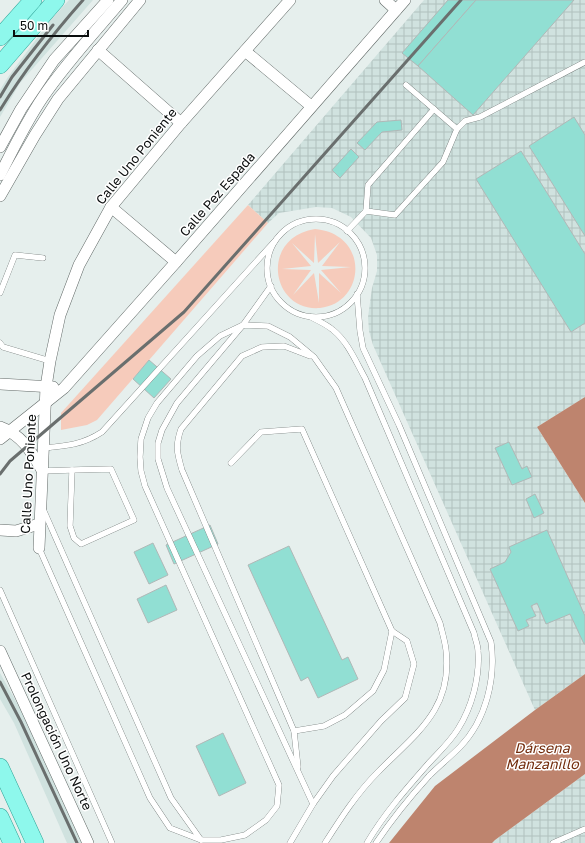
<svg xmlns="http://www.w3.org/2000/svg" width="585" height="843" font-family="'Golos Text',sans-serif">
	<defs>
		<pattern id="industrial-grid" width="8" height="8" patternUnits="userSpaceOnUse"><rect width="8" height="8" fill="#d0e2df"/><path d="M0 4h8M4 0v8" fill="none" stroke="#b1c1be"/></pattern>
	</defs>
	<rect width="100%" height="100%" fill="#e6efed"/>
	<g fill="#d0e2df">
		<polygon points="69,0 93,0 20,83 0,117 0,90 8,77 49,22"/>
		<polygon points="0,673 22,712 82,843 67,843 14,723 0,699"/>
	</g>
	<g fill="url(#industrial-grid)">
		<polygon points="424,0 585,0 585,397 537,427 585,503 585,674 535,710 373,345 369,331 368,317 372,288 377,271 377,255 371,238 351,217 332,208 316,207 279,213 268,223 248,205"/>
		<polygon points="585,774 585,843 492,843 495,840"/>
	</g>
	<g fill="#f6cbbb" fill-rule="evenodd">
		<polygon points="248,205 268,223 97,420 87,425 61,430 61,413"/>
		<path d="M315,229C370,234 366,303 320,308C271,312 259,238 315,229ZM315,234L318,263L340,242L322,266L351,267L321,270L341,293L319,273V303L314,273L293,295L311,270L282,269L311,266L292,243L314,263Z"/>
	</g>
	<g fill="#be846e">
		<polygon points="585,397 585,503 537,427"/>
		<polygon points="585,674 585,774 495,840 492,843 389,843 435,786 535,710"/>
	</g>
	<g fill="#91dfd3" stroke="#b0b8b7">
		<polygon points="448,0 476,0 418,66 402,53"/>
		<polygon points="476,0 574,0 473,115 418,66"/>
		<polygon points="574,117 585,135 585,236 529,146"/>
		<polygon points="401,120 402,130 382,132 365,150 357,143 377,122"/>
		<polygon points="351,149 359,157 340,178 332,170"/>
		<polygon points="521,151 585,254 585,323 571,332 476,179"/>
		<polygon points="149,360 171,379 154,398 133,379"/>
		<polygon points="509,442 522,469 527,466 532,477 512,485 495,448"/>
		<polygon points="535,494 544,513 534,518 526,499"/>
		<polygon points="210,525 218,544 174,564 166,545"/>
		<polygon points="547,530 585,616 585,644 584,644 570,614 546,624 537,603 531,606 536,616 526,620 529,626 518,631 490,569 505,562 511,552 509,547"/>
		<polygon points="153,543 168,575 149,584 134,552"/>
		<polygon points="289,546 342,660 348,657 358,679 318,698 308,677 301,681 248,565"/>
		<polygon points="166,585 177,610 148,623 137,599"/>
		<polygon points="223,733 246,783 219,796 196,746"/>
	</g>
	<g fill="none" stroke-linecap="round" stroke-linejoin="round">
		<g stroke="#616967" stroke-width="6">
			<g id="lane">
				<polyline points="406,85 457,129"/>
				<polyline points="366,211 368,185 434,109"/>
				<circle cx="316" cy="268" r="49"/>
				<polyline points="347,231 366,211 395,215 443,162 457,129 465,121 480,117 585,62"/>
				<polyline points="271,286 243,325 177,403 162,430 158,443 158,459 167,488 313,804"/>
				<polyline points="0,293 15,255 43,258"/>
				<path d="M357,294L360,331L363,348L399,425L491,642C496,679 486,720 460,747C450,757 439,766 429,776C410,797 392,819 376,843"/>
				<path d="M311,317C318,321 326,324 333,330C348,342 356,362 365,378L474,633C475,639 478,645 478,651C480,677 472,707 458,729C450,742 438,753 428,764C406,789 384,814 367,843"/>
				<polyline points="0,343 3,347 50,361"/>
				<path d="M43,448C66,446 82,445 102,432L274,242"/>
				<polyline points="231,463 261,432 302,429 392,631 407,641 414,664 405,698 381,721 333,776 313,804 290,843"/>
				<polygon points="111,469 134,520 81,544 74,538 70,526 72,470"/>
				<polyline points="42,471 72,470"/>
				<polyline points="43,509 171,798 201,840"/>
				<path d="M39,548L150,798L170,828L201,840H221L245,835L266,820L277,806L279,785L145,486L141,471L140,457L141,439L148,418L157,403L197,356L220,336L243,325L268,326L290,337L314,357L336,388L440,623C442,632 445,641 446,650C453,710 415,734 378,772C357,793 341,818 325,843"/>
				<polyline points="0,590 112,843"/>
				<polyline points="294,731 324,726 345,715 373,691 384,670 392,631"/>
				<path d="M298,767L294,731L182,470C177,453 175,446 181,429L242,356L262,347L284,346L310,356"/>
				<polyline points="553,843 585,829"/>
			</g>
		</g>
		<g stroke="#616967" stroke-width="12">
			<g id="street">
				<polyline points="385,0 396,10"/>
				<polyline points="98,50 181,123"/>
				<polyline points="245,51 311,106"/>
				<polyline points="0,147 21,109 54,60 108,0"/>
				<path d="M0,175C13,149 26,122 43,97C66,63 95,32 122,0"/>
				<polyline points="0,196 35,135 58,99 140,0"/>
				<polyline points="111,207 176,262"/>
				<polyline points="0,384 53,387"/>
				<path d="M0,427C22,435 31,451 42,470"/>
				<polyline points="0,439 64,388 176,262 405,0"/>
				<polyline points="0,530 16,531 39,524"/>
				<polyline points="39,548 46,387 50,361 60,315 79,265 111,207 181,123 290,0"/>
				<polyline points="0,651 88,843"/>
			</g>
		</g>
		<g stroke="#2fa396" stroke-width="18">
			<g id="primary">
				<polyline points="0,37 33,0"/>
				<polyline points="0,65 56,0"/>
				<polyline points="0,767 35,843"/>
				<polyline points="0,817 12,843"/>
			</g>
		</g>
		<use href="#lane" stroke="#fff" stroke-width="5.5"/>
		<use href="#street" stroke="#fff" stroke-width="11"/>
		<use href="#primary" stroke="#8ef8ec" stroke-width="17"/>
		<g stroke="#6a6f6e" stroke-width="3">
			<polyline points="0,97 12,77 53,25"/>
			<path d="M0,110C24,71 52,35 83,0"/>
			<polyline points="0,474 10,461 184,312 461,0"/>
			<polyline points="0,682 21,722 77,843"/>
		</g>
	</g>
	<g text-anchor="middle" stroke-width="3" stroke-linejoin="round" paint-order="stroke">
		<g font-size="13" fill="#0b0e0e" stroke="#fff">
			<text transform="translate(136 156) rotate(-51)" y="5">Calle Uno Poniente</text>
			<text transform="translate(217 194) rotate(-49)" y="5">Calle Pez Espada</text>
			<text transform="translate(28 474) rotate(-87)" y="5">Calle Uno Poniente</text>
			<text transform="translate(57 741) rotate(65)" y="5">Prolongación Uno Norte</text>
		</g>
		<g font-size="14" font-style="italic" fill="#722b0b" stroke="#fff">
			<text x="542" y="753">Dársena<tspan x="542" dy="16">Manzanillo</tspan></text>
		</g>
	</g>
	<path d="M14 30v6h74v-6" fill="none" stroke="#0b0e0e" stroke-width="2"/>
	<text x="20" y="30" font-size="12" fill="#0b0e0e" stroke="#ffffff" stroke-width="3" paint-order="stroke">50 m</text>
</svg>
